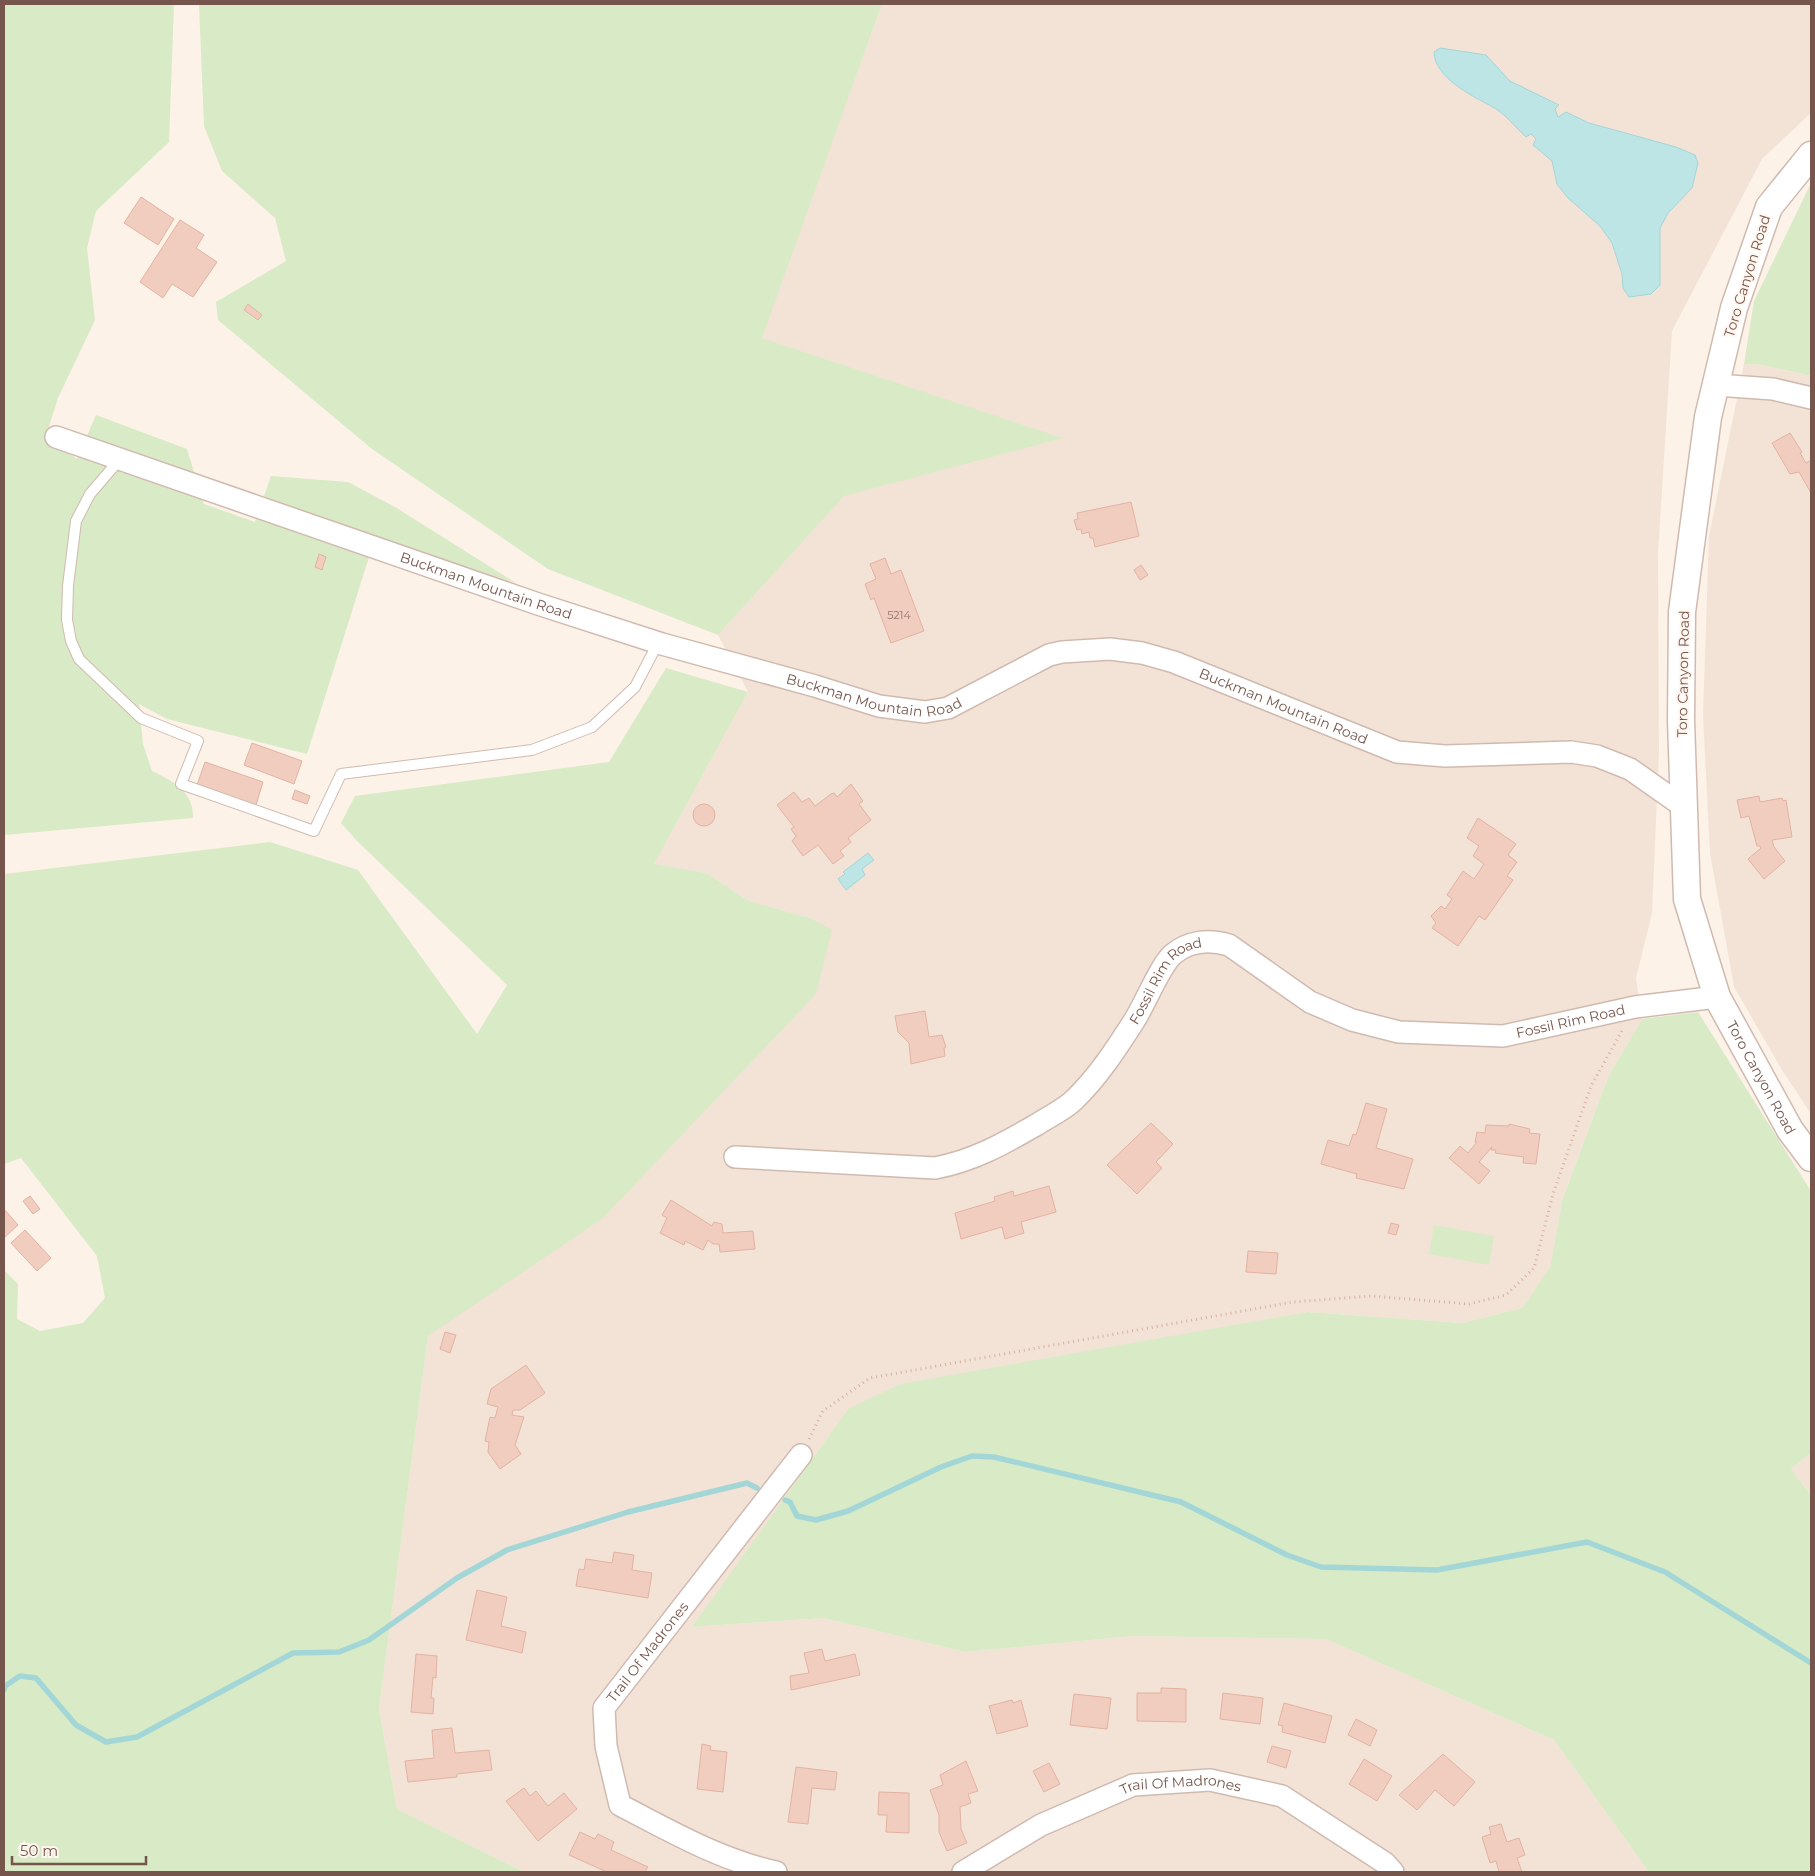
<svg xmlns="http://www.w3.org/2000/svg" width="1815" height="1876" font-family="Montserrat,sans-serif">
	<rect width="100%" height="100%" fill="#fcf2e8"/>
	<g fill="#f3e3d7">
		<polygon points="882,4 1811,4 1811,113 1762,159 1672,331 1658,554 1659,752 1652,913 1636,978 1642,1019 1608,1077 1562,1201 1550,1267 1522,1308 1462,1323 1308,1312 848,1409 693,1627 824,1618 965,1652 1133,1636 1326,1639 1554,1740 1649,1872 524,1872 397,1809 379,1709 428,1336 810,918 749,901 706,873 653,865 748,692 718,635 844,495 1062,438 761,338"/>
		<polygon points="1744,364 1763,365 1811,376 1811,1114 1782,1070 1734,987 1710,853 1703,715 1709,536"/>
		<polygon points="1811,1453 1811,1495 1791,1469"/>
	</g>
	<g fill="#d9eac6">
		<path d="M4,4H174L169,142L96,211L87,248L95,320L58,398L46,436L77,459L96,415L187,449L204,504L255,522L271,476L348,482L395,507L516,583L375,538L307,754L167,719L139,704L143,744L152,771C173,781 194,792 193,818L4,835Z"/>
		<polygon points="199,4 882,4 762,338 1063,438 844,496 718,635 548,569 372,449 218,320 216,302 286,261 275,218 222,171 204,126"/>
		<polygon points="1811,183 1811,376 1763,365 1744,364 1754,301"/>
		<polygon points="666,668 748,692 654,864 706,873 749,901 810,918 832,930 816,994 602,1219 428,1336 379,1709 397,1809 524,1872 4,1872 4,1270 18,1284 17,1319 40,1331 83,1323 105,1298 97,1256 21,1158 4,1164 4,874 270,842 358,870 477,1034 507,985 357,841 341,823 355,796 609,762"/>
		<polygon points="1698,1012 1811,1191 1811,1453 1791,1469 1811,1495 1811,1872 1649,1872 1554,1740 1326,1639 1133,1636 965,1652 824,1618 692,1627 848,1409 900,1384 1308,1312 1462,1323 1522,1308 1550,1267 1562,1201 1608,1077 1642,1019"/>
		<polygon points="1434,1225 1494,1236 1489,1265 1429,1254"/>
	</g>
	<g fill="#bde5e6" stroke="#a3d6d7">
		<path d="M1440,48L1486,55L1510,81L1559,105L1555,109L1558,117L1566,112L1589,123L1676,147L1695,155L1698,163L1692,188L1668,213L1660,228V285L1651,294L1629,297L1623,288L1622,274L1612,243L1600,226L1568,198L1557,184L1552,161L1533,145L1536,139L1531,134L1526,137C1515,127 1505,113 1491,106C1472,96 1434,77 1434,52Z"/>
		<polygon points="868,853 874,860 862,869 865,875 846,890 838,879 845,874 843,872"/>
	</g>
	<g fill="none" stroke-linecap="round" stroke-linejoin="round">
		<g stroke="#a3d6d7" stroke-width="5.5">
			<polyline points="785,1500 790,1502 797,1516 816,1520 848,1511 941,1467 972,1456 994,1457 1181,1502 1287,1555 1321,1567 1437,1570 1587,1542 1665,1572 1811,1663"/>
			<polyline points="4,1690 5,1686 20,1676 36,1678 76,1725 106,1742 137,1737 293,1653 339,1652 369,1640 457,1578 507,1550 628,1512 747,1483 757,1488"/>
		</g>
	</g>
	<g fill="#f1cdc0" stroke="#e3b2a1">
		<polygon points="141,197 174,219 158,245 124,223"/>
		<polygon points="180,220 204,235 196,248 217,262 193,297 172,284 163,298 140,282"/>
		<polygon points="248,304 262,315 258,320 244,310"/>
		<polygon points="1790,433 1802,452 1800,453 1806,463 1811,460 1811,493 1799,472 1790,474 1772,443"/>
		<polygon points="1131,502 1139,536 1095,547 1093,538 1090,538 1089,532 1082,534 1081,529 1077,530 1074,520 1078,519 1077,513"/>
		<polygon points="319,554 326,557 322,570 315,567"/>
		<polygon points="885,558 891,574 901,570 924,631 891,643 874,598 871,600 865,584 876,579 870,564"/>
		<polygon points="1141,565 1148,575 1140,580 1134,570"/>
		<polygon points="252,743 302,761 294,784 244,765"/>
		<polygon points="205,762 263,782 256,805 197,785"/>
		<polygon points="851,784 863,801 859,804 871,820 848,838 851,842 840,851 844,856 833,864 818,845 803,856 792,841 796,836 791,829 794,827 777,805 794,792 802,802 809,798 815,806 831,794 834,793 837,797"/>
		<polygon points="295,790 310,796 307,804 292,799"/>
		<polygon points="1759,796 1760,802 1782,798 1783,801 1786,800 1792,837 1772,840 1774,847 1785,861 1764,879 1748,859 1761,848 1760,846 1757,846 1749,816 1741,818 1737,800"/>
		<circle cx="704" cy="815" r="11"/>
		<polygon points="1478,818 1516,844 1508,855 1517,862 1507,876 1513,880 1485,920 1479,916 1458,946 1432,928 1436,923 1431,916 1441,906 1445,909 1452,899 1447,895 1463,871 1474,879 1484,864 1473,856 1479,846 1467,838"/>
		<polygon points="925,1011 929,1037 942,1035 946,1047 944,1048 945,1056 911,1064 909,1043 898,1032 895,1016"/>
		<polygon points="1366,1103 1387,1109 1376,1148 1413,1159 1404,1189 1356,1178 1357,1174 1321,1164 1328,1140 1349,1146 1353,1134 1356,1135"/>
		<polygon points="1151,1123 1173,1144 1156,1162 1162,1168 1137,1194 1107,1165"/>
		<polygon points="1509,1124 1530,1129 1529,1133 1540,1134 1536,1164 1523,1163 1524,1157 1495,1153 1496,1150 1491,1150 1492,1147 1479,1162 1490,1171 1479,1184 1449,1158 1460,1146 1468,1153 1477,1142 1475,1142 1477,1132 1485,1133 1486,1125 1509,1126"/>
		<polygon points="1049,1186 1056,1212 1021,1222 1024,1233 1005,1239 1002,1227 961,1239 955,1213 995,1201 994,1197 1013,1191 1014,1196"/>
		<polygon points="30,1196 40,1209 33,1214 23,1201"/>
		<polygon points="671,1200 712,1226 714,1222 722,1224 723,1233 753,1231 755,1249 720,1252 719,1244 713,1244 708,1240 703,1250 685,1241 684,1245 660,1233 667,1218 662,1215"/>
		<polygon points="4,1209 18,1225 4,1238"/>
		<polygon points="1391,1223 1399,1225 1396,1235 1388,1233"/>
		<polygon points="25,1230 51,1258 37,1271 11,1243"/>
		<polygon points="1248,1251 1278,1253 1276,1274 1246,1272"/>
		<polygon points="445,1332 456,1335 450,1353 440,1349"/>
		<polygon points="526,1365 545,1393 520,1410 513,1410 512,1415 524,1417 515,1445 521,1454 500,1469 488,1452 489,1442 485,1441 490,1417 495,1418 498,1407 487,1404 491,1389"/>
		<polygon points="614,1552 634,1555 632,1570 652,1573 648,1598 576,1586 579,1569 584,1570 586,1559 612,1563"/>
		<polygon points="477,1590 507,1597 501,1626 526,1632 522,1653 466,1640"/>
		<polygon points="822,1649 825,1661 855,1654 860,1675 791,1690 790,1676 809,1673 804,1653"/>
		<polygon points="416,1654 437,1656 436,1678 433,1677 431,1698 434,1698 433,1714 411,1712"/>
		<polygon points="1161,1688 1186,1689 1186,1722 1137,1721 1137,1693 1161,1693"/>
		<polygon points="1223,1693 1263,1698 1260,1724 1220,1719"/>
		<polygon points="1074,1694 1111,1698 1107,1729 1070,1725"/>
		<polygon points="1012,1700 1013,1703 1021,1700 1028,1726 997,1734 989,1706"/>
		<polygon points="1284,1703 1332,1716 1325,1743 1282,1732 1283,1726 1278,1725"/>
		<polygon points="1356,1719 1377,1730 1370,1746 1348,1735"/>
		<polygon points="452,1728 455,1753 489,1750 492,1770 457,1774 457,1777 408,1782 405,1761 434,1758 432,1730"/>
		<polygon points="702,1744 711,1746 710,1750 727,1752 723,1792 697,1789"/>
		<polygon points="1272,1746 1291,1751 1286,1768 1267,1762"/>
		<polygon points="1443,1754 1475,1782 1454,1806 1435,1790 1417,1810 1399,1795"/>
		<polygon points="1364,1759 1392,1776 1377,1801 1349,1784"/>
		<polygon points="966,1761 978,1791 968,1794 971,1803 960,1807 961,1829 967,1843 947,1851 939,1832 939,1815 930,1790 943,1785 940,1775"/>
		<polygon points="1049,1763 1060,1784 1044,1792 1033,1771"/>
		<polygon points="796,1767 837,1772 835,1790 812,1788 808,1824 788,1822"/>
		<polygon points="524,1788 530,1796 536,1791 548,1806 564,1793 577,1809 538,1841 506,1801"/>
		<polygon points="879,1792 909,1793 909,1833 886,1832 887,1815 878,1815"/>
		<polygon points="1501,1824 1507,1842 1519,1838 1525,1855 1517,1858 1522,1872 1499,1872 1496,1861 1490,1863 1482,1837 1491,1834 1489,1827"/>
		<polygon points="580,1832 595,1839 598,1834 614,1842 611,1850 648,1867 645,1872 607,1872 569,1855"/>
	</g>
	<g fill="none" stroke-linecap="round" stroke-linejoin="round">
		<g stroke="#d0bab0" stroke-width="12">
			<polyline id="service" points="120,459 90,494 76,521 68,586 67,620 71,641 79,659 141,718 198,741 181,784 314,831 341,774 532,750 592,727 635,687 658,643"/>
		</g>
		<g stroke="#d0bab0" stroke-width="24">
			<g id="minor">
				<polyline points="1716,385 1773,389 1811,398"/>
				<path id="s1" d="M56,437L538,604L662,644L815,686L879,706L925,712L948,708L1049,655L1062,652L1110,649L1142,653L1174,662L1397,752L1445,756L1571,752L1597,756L1630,769L1684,807"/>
				<path id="s2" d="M735,1157L935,1168C973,1161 1003,1144 1036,1125C1048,1117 1064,1110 1074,1100C1098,1077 1116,1049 1134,1021C1145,1004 1159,968 1172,955C1188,941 1209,939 1229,945L1310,1002L1352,1020L1399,1032L1503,1036L1635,1007L1717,997"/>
				<path id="s3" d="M776,1872C720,1860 670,1831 620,1805L606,1746L604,1708L801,1455"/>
				<path id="s4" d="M963,1872L1041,1825L1133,1785L1210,1780L1282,1796L1385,1863L1393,1872"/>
			</g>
		</g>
		<g stroke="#d0bab0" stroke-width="29">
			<g id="tertiary">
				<path id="s5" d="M1811,155L1769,207L1734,308L1708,417L1682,612L1681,720L1687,899L1717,997L1790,1130L1811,1158"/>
			</g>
		</g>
		<polyline stroke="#d6b0a3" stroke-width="3" stroke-dasharray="1 4" stroke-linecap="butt" points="809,1439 823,1411 870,1378 1293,1302 1371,1296 1469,1304 1506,1295 1534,1268 1553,1194 1591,1086 1623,1029"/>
		<use href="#service" stroke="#fff" stroke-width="10"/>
		<use href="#minor" stroke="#fff" stroke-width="21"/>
		<use href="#tertiary" stroke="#fff" stroke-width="26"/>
	</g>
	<g text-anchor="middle" stroke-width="4" stroke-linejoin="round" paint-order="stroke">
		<g font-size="11" fill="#957469">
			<text x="899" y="619">5214</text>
		</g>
		<g font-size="14" fill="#76564c" stroke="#fff6ef">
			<text transform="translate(1747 276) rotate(-73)" y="5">Toro Canyon Road</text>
			<text dy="5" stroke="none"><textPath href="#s1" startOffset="455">Buckman Mountain Road</textPath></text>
			<text transform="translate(1683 674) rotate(-89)" y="5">Toro Canyon Road</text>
			<text dy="5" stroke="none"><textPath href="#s1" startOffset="860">Buckman Mountain Road</textPath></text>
			<text dy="5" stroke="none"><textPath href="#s1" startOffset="1295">Buckman Mountain Road</textPath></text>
			<text dy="5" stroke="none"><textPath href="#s2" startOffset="509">Fossil Rim Road</textPath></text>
			<text dy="5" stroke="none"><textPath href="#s2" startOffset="959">Fossil Rim Road</textPath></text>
			<text dy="5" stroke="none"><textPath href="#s5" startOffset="964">Toro Canyon Road</textPath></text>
			<text dy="5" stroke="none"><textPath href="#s3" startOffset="340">Trail Of Madrones</textPath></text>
			<text dy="5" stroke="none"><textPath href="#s4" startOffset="239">Trail Of Madrones</textPath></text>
		</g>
	</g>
	<rect width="1815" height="1876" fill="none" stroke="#76564c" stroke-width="10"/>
	<path d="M12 1856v8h134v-8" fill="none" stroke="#76564c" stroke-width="2.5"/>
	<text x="20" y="1856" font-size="15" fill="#76564c" stroke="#fff6ef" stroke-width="4" paint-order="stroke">50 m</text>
</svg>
